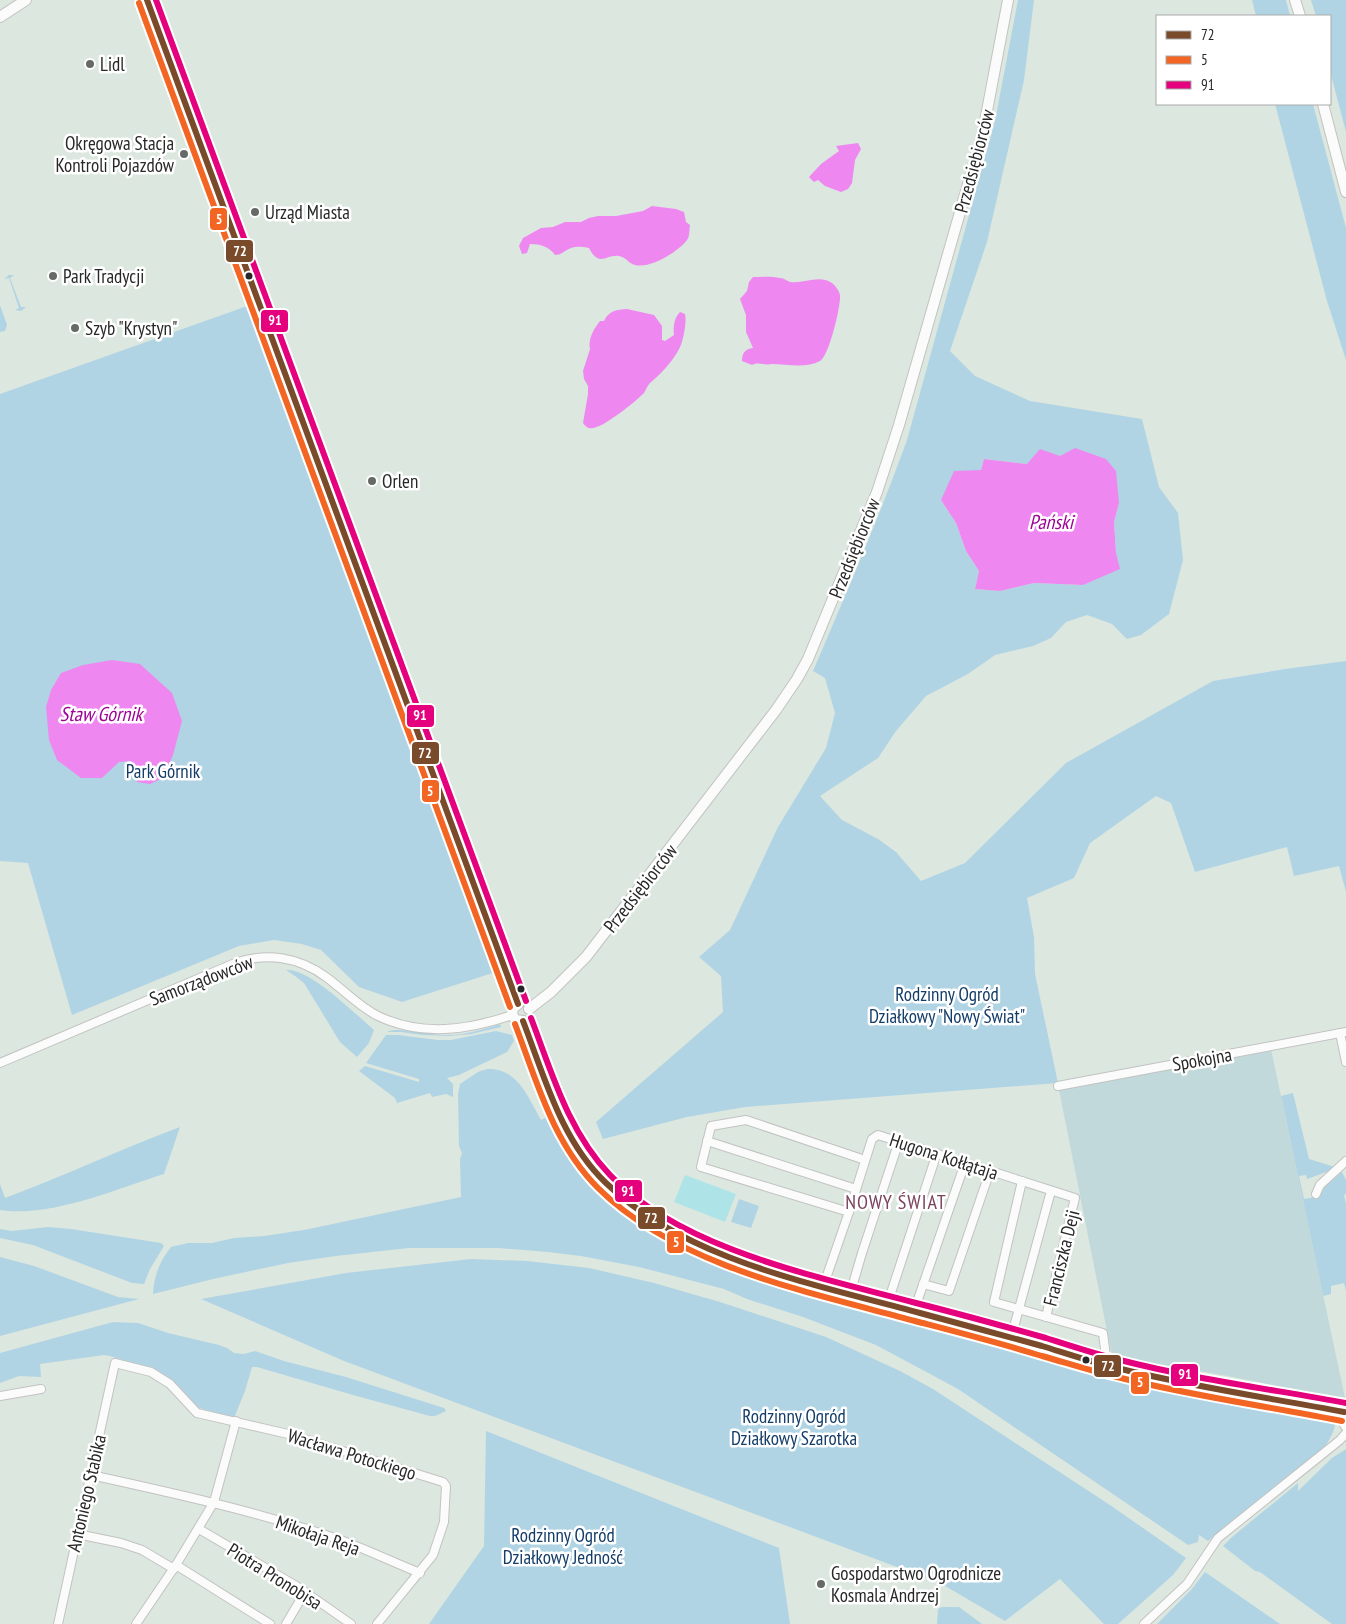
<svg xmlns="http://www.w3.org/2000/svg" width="1346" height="1624" font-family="'PT Sans Narrow',sans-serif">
	<rect width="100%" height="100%" fill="#dce7df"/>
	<g fill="#b1d4e4" fill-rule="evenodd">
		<path d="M1018,0H1034L1024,80L987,242L950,351L975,376L1030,401L1142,419L1159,487L1178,513L1183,560L1169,614L1141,635L1127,639L1112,624L1087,615L1066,622L1051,638L1033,646L995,655L968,674L926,696L896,731L878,758L820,796L842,820L878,839L896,852L921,881L965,863L1066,763L1213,681L1285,669L1346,661V892L1339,866L1294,876L1287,847L1195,872L1171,803L1156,796L1090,843L1074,878L1027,898L1034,937L1035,974L1058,1083L745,1107L687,1117L603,1139L596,1122L723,1012L721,976L699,957L730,930L778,827L826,748L835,713L825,678L813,671C846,594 879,518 907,440L995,121ZM1060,456L1119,503L1114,522L1116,553L1083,585L1034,583L1000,591L975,589L979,571L966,551L956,523L941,500L981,470L984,459L1027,464Z"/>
		<polygon points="1252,0 1286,0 1290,16 1256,16"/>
		<polygon points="1311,0 1346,0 1346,132 1330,71 1330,16 1316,16"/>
		<polygon points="1275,104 1313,104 1346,228 1346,360 1327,301"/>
		<polygon points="9,275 14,275 10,278 21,307 26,307 21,311 15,310 19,308 9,278 4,279"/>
		<polygon points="0,305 7,325 5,331 0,332"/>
		<polygon points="250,305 499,971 402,1002 359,987 321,950 302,944 274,940 239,946 72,1015 28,863 0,861 0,394"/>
		<path d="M286,970C310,968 355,1014 374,1030L369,1043L357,1057L340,1042L304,983L295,976Z"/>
		<path d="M500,1024L501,1027L471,1034L449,1036L423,1035L401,1032H387C398,1026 430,1036 446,1035C465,1035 482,1030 500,1024Z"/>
		<polygon points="496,1031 512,1035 514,1041 507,1052 459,1075 447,1078 453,1084 453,1097 446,1094 432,1097 430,1093 397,1103 395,1098 359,1071 365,1066 419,1082 419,1079 366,1063 386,1035 398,1035 438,1040 451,1040"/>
		<path d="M487,1069C517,1067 529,1099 541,1120L545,1118L547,1110L533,1080L536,1078L563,1137L582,1164L605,1188L648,1224L686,1244L718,1258L784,1283L819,1290L908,1317L990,1340L1075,1367L1334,1417C1338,1427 1330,1438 1325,1447L1208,1541L1199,1535L1198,1542L1188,1545L958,1389L876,1345L803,1317L747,1299L724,1289L639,1267L581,1256L548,1252L498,1248H409L336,1256L288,1263L213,1279L153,1294C154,1276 159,1262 171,1247L188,1243H212L234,1238L264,1236L304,1230L461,1197L460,1159L462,1153L459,1146L458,1094L460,1084L478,1072Z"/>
		<polygon points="1293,1093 1309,1159 1335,1167 1329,1171 1307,1179 1306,1175 1299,1176 1304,1199 1321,1196 1321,1189 1342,1172 1346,1180 1346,1194 1344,1195 1346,1204 1346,1291 1344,1283 1331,1286 1331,1294 1323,1296 1281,1096"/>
		<path d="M180,1127L164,1174C116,1189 50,1218 0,1210V1184L5,1198C64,1176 121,1149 180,1127Z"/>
		<polygon points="739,1199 759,1206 751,1228 731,1222"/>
		<polygon points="48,1227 71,1229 161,1243 164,1246 150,1269 144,1284 132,1283 33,1245 0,1238 0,1229 12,1231"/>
		<polygon points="0,1257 34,1266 118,1297 139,1299 0,1336"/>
		<polygon points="471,1259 527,1261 589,1268 654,1283 720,1302 826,1337 900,1371 933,1389 1110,1505 1186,1558 1173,1575 1118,1624 1104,1624 1060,1579 1005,1621 940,1583 344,1361 201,1299 346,1273"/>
		<polygon points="113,1322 138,1323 168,1333 219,1345 227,1348 234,1353 244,1354 255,1351 284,1361 346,1377 444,1408 446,1411 435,1416 430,1416 353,1395 257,1367 252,1367 245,1391 234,1418 199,1408 169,1379 162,1374 110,1356 104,1355 40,1364 41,1377 19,1376 0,1383 0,1353"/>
		<polygon points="486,1431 779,1548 790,1624 429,1624 484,1546"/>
		<polygon points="1346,1449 1346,1624 1332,1624 1260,1572 1255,1571 1223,1546 1232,1537 1298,1483 1298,1491 1332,1458"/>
		<polygon points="1205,1572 1280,1624 1157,1624 1191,1590"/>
		<polygon points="942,1607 959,1607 982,1624 937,1624 938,1609"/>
	</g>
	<polygon fill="#c2d9db" points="1271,1049 1345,1398 1336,1398 1228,1376 1112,1356 1059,1090"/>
	<polygon fill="#aee4e8" points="685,1175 736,1194 725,1222 674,1202"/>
	<g fill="#ee88f0">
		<polygon points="858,143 861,149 855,160 852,183 848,189 841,192 825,186 818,180 814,182 809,177 821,164 839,151 836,146"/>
		<path d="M652,206L676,209L684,212L686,222L690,225C689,230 690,236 687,240C678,252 650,269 635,265C629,264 626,257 619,256C606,254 599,268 589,248C583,247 577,246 571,248C565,250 562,255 555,255C550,247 540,244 530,244L527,253L522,254L519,246L523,238L541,228L553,227L565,222H581L589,218L598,216H616L643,211Z"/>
		<path d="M753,277C762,277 771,276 780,278C784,278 787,281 790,282C804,284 819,274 832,283C836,286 839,291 840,295C841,306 829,356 820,361C805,369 787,364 771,364C764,366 759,361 752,365L742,361C742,353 745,349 753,348L746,332V315L740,299L747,291L749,282Z"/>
		<path d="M627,309L654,315L662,326V340L665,341L674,335C673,327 674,318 680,312L685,314C687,322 683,344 678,351C671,363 660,375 650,383C647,386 646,390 644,393C635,402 604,427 593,428C588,429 586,427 583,423L588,394V386L584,379L583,371L590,349C588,339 593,330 600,321H604C609,310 617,310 627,309Z"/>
		<polygon points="1075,448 1106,459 1116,471 1119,503 1114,522 1116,553 1120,569 1083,585 1034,583 1000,591 975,589 979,571 966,551 956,523 941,500 954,471 981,470 984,459 1027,464 1040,449 1060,456"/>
		<polygon points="112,660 140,664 172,693 182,721 173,755 163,778 150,784 137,782 131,761 119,762 102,778 81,778 57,760 49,740 46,707 51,690 61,673 83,665"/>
	</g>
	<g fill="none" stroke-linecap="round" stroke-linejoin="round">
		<g stroke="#c2c3c1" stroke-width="10">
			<g id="street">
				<polyline points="1340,1033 1346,1062"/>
				<path d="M0,1063L235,963C267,952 299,957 326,977C344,990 358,1006 378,1016C422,1037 468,1030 512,1015"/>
				<polyline points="1058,1086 1346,1032"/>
				<polyline points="707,1141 856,1189"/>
				<polyline points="1022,1181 994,1302 1103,1333 1106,1357 1104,1366"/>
				<polyline points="1316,1194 1320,1185 1346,1161"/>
				<polyline points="849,1212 701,1167 711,1126 746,1120 865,1160"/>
				<polyline points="923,1284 949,1291 990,1171"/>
				<polyline points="823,1287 849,1212 872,1139 878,1135 1075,1198 1046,1317"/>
				<polyline points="850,1294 862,1253 899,1141"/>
				<polyline points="887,1305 937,1153"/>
				<polyline points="914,1311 965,1163"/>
				<polyline points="1011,1338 1051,1191"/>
				<polyline points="0,1396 41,1389"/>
				<path d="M91,1475C173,1493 255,1511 335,1538C364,1548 392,1562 420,1573"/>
				<polyline points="199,1529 298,1587 351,1624"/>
				<polyline points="77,1534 121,1543 142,1550 174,1569"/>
				<polyline points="176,1565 270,1624"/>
				<polyline points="58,1624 115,1363 151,1372 170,1384 197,1413 288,1434 443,1482 446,1486 444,1522 433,1555 377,1624"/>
				<polyline points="136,1624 176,1565 214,1502 236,1421"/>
				<polyline points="286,1624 305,1592"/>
				<polyline points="1144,1624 1187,1584 1218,1538 1340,1440 1346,1433"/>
			</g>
		</g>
		<g stroke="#c2c3c1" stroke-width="12">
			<g id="secondary">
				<polyline points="147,0 518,1004"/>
				<polyline points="1295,0 1300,16"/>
				<polyline points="0,17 26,0"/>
				<polyline points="1323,104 1346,192"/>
				<polyline points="518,1004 513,1008 512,1015 516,1020 523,1021"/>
				<polyline points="529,1009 551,992 586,957 776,710 797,679 808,659 877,492 899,425 983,132 1008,0"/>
				<path d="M523,1021C541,1066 554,1119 584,1158C634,1226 720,1256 797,1279C836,1290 874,1301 913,1311C957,1323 1001,1335 1044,1347C1141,1381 1244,1392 1344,1412"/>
				<polyline points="1346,1410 1342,1419 1346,1426"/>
			</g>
		</g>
		<use href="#street" stroke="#fafbfa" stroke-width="8"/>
		<use href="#secondary" stroke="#fafbfa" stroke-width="10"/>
		<g stroke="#fff" stroke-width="10">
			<g id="bus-1">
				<polyline points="147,0 518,1004"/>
				<path d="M523,1021C545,1078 561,1140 606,1183C687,1261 815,1284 920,1313C961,1324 1001,1335 1042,1346C1068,1354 1094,1363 1121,1369C1194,1387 1270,1398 1344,1412"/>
			</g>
		</g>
		<g stroke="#fff" stroke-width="10">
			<g id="bus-2">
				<polyline points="139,3 510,1007"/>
				<path d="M515,1024C537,1082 553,1143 598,1188C676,1266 812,1293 915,1321C957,1332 1000,1343 1042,1356C1067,1363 1091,1371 1117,1377C1191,1396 1267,1406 1342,1421"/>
			</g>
		</g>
		<g stroke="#fff" stroke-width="10">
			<g id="bus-3">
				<polyline points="156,0 526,1001"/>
				<path d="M531,1018C552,1073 568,1131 610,1175C682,1250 819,1277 916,1303C960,1314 1003,1326 1046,1338C1071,1346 1095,1354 1120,1360C1194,1379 1270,1389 1346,1403"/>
			</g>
		</g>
		<use href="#bus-1" stroke="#7a4b2a" stroke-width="6"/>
		<use href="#bus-2" stroke="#f26522" stroke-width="6"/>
		<use href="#bus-3" stroke="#e5007d" stroke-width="6"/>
	</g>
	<g fill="#666a67" stroke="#fff" stroke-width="2">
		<circle cx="90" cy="64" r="5"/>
		<circle cx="184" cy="154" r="5"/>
		<circle cx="255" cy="212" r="5"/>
		<circle cx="53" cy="276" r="5"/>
		<circle cx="75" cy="328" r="5"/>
		<circle cx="372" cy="481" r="5"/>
		<circle cx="821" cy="1584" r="5"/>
	</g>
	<g fill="#272727" stroke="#fff" stroke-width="2">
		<circle cx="249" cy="276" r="4.5"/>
		<circle cx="521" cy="989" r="4.5"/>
		<circle cx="1086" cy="1360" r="4.5"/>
	</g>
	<g text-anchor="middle" stroke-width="5" stroke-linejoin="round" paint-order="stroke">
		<g font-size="19" fill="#272727" stroke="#fff" text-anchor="start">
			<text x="100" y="71">Lidl</text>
			<text x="174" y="150" text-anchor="end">Okręgowa Stacja<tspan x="174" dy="22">Kontroli Pojazdów</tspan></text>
			<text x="265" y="219">Urząd Miasta</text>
			<text x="63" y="283">Park Tradycji</text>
			<text x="85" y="335">Szyb "Krystyn"</text>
			<text x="382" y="488">Orlen</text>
			<text x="831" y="1580">Gospodarstwo Ogrodnicze<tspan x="831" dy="22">Kosmala Andrzej</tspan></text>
		</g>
		<g font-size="19" fill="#272727" stroke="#fff">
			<text transform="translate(974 161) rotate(-75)" y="7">Przedsiębiorców</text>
			<text transform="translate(854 548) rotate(-68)" y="7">Przedsiębiorców</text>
			<text transform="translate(640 888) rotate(-52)" y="7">Przedsiębiorców</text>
			<text transform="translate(201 980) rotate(-21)" y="7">Samorządowców</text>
			<text transform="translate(1202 1059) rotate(-10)" y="7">Spokojna</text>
			<text transform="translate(944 1156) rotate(18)" y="7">Hugona Kołłątaja</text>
			<text transform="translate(1061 1258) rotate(-76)" y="7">Franciszka Deji</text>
			<text transform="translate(352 1454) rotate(17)" y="7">Wacława Potockiego</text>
			<text transform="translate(86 1493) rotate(-77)" y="7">Antoniego Stabika</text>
			<text transform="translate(318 1535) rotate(19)" y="7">Mikołaja Reja</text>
			<text transform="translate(275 1576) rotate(32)" y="7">Piotra Pronobisa</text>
		</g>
		<g font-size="19" fill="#133c68" stroke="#fff">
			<text x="163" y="778">Park Górnik</text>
			<text x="947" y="1001">Rodzinny Ogród<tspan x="947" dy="22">Działkowy "Nowy Świat"</tspan></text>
			<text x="794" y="1423">Rodzinny Ogród<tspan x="794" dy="22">Działkowy Szarotka</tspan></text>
			<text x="563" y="1542">Rodzinny Ogród<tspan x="563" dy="22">Działkowy Jedność</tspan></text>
		</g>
		<g font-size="20" font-style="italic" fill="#a00296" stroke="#fff">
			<text x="1051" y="529">Pański</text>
			<text x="101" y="721">Staw Górnik</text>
		</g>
		<g font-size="20" letter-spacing="1" fill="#7b445d" stroke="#fff">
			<text x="896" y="1209">NOWY ŚWIAT</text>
		</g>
	</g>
	<g stroke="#fff" stroke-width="2">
		<rect x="209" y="207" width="19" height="24" rx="5" fill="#f26522"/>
		<rect x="225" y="239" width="29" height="24" rx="5" fill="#7a4b2a"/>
		<rect x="260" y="309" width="29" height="24" rx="5" fill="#e5007d"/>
		<rect x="406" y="704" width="29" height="24" rx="5" fill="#e5007d"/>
		<rect x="411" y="741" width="29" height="24" rx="5" fill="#7a4b2a"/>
		<rect x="421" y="779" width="19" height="24" rx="5" fill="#f26522"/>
		<rect x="614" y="1179" width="29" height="24" rx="5" fill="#e5007d"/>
		<rect x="637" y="1206" width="29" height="24" rx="5" fill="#7a4b2a"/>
		<rect x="666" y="1230" width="19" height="24" rx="5" fill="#f26522"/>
		<rect x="1093" y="1354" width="29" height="24" rx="5" fill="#7a4b2a"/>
		<rect x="1170" y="1363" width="29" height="24" rx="5" fill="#e5007d"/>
		<rect x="1130" y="1371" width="20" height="24" rx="5" fill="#f26522"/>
	</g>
	<g font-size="14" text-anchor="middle" font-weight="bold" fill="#fff">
		<text x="219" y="224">5</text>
		<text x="240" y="256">72</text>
		<text x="275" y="325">91</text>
		<text x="420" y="720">91</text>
		<text x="425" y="758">72</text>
		<text x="430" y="796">5</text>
		<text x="628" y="1196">91</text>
		<text x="651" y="1223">72</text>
		<text x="676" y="1247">5</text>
		<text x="1108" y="1371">72</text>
		<text x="1185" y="1379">91</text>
		<text x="1140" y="1387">5</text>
	</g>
	<rect x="1156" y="15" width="175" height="90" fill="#ffffff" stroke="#a9a9a9"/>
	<rect x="1166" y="31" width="25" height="8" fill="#7a4b2a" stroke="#a9a9a9"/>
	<text x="1201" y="40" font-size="15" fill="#272727">72</text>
	<rect x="1166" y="56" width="25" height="8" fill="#f26522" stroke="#a9a9a9"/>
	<text x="1201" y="65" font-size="15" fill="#272727">5</text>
	<rect x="1166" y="81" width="25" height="8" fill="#e5007d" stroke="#a9a9a9"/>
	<text x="1201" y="90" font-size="15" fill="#272727">91</text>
</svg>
